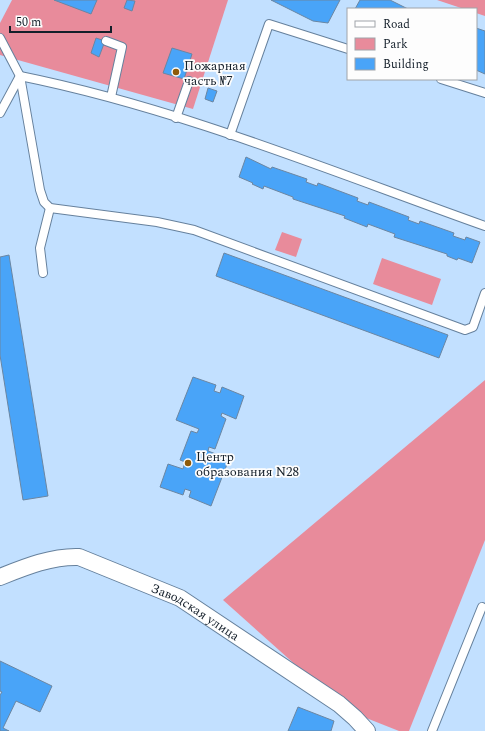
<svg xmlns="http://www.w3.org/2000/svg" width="485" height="731" font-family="Spectral,serif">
	<rect width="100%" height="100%" fill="#c2e0ff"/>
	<g fill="#e88b9b">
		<polygon points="12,0 228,0 193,109 0,55 0,23"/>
		<polygon points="437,0 485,0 485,16 476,13 476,9 464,9"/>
		<polygon points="282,232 302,239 296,257 275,250"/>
		<polygon points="382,258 441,279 432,305 373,284"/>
		<polygon points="485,380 485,540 409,731 399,731 346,710 223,600"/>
	</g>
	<g fill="#49a4f8" stroke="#6b86a2">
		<polygon points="54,0 97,0 91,14"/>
		<polygon points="127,0 135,1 132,11 124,8"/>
		<polygon points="271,0 340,0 328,23 313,21"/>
		<polygon points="360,0 390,0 408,9 355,9"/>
		<polygon points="476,28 485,31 485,74 476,70"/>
		<polygon points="96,38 105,41 99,57 91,53"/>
		<polygon points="172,48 192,54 184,79 163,73"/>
		<polygon points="208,88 217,91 213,102 205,99"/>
		<polygon points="246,157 271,169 272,167 307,179 306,182 317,186 318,183 358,198 357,201 368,205 369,202 409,217 408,220 419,224 420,221 454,233 453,236 465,240 466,237 480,242 472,263 458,258 457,260 447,256 447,254 394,237 395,234 368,224 367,227 344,218 345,216 293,199 293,197 264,186 263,189 252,184 253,183 239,177"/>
		<polygon points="224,253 448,335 439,358 216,276"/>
		<polygon points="9,255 48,496 23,500 0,355 0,257"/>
		<polygon points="193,377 216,385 214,391 220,393 222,387 244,396 236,419 222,413 221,416 226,419 215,449 209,447 208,451 229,459 211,506 189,497 191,491 185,489 183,495 160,487 168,464 183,469 185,462 180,460 191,431 197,433 199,429 176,420"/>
		<polygon points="0,661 52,686 40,712 16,701 3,728 9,731 0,731 0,695 2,692 0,691"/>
		<polygon points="298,707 334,721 331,731 288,731"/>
	</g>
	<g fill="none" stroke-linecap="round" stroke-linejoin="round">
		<g stroke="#66819d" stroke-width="10">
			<g id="service">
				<polyline points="0,38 20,76 40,190 44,202 50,208 157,222 194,230 465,330 473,327 485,293"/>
				<polyline points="106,41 122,47 111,97"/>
				<path d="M20,76C179,108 333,172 485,226"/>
				<polyline points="441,79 485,93"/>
				<polyline points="0,113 20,76"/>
				<polyline points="176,118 189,81"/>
				<polyline points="230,135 269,24 348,49"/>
				<polyline points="43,273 40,248 50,208"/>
				<polyline points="432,731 482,607"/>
			</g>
		</g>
		<g stroke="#66819d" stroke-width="18">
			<g id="minor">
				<path id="s1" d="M0,577C25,567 52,556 79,557L180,598L339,704L355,718L367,731"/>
			</g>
		</g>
		<use href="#service" stroke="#fff" stroke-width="8"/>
		<use href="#minor" stroke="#fff" stroke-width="16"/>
	</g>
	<g fill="#8e5a09" stroke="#fdfdfd" stroke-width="1.5">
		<circle cx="176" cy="72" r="4"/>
		<circle cx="188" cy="463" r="4"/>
	</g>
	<g text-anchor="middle" stroke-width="3.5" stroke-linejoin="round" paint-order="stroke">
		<g font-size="13" fill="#141f2a" stroke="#fdfdfd" text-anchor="start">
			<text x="184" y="70">Пожарная<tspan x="184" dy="15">часть №7</tspan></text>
			<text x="196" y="461">Центр<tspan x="196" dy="15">образования N28</tspan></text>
		</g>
		<g font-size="13" fill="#141f2a" stroke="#fdfdfd">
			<text dy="5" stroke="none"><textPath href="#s1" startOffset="211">Заводская улица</textPath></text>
		</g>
	</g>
	<rect x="347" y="8" width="130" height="72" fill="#fdfdfd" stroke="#a0a4a9"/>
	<rect x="355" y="21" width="20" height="6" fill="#ffffff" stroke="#a0a4a9"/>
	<text x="383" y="28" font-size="12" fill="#141f2a">Road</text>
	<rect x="355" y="38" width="20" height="12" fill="#e88b9b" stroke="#a0a4a9"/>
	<text x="383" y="48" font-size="12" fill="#141f2a">Park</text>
	<rect x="355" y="58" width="20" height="12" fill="#49a4f8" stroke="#a0a4a9"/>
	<text x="383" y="68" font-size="12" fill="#141f2a">Building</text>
	<path d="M10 26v6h101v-6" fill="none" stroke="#141f2a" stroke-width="2"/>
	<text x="16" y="26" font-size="12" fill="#141f2a" stroke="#fdfdfd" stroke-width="3" paint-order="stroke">50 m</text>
</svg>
